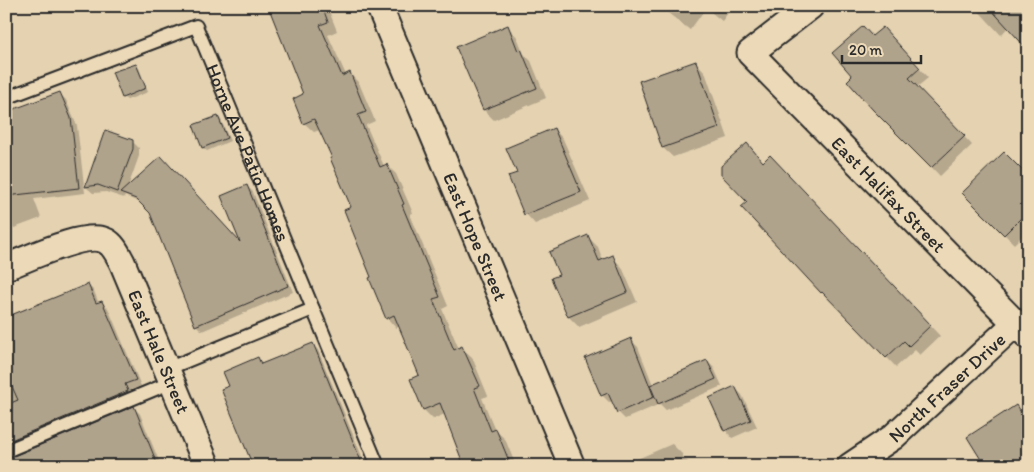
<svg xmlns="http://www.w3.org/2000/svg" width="1034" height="472" font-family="Itim,sans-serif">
	<rect width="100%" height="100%" fill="#e4d2b1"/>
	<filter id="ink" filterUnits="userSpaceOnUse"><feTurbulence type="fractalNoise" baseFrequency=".02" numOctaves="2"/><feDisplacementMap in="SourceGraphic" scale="10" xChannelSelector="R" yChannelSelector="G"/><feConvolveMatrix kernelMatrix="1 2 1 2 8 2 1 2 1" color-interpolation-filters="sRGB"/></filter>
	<g filter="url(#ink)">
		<g fill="#0003">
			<polygon points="270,6 327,6 337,31 328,35 346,75 350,74 359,83 375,121 366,125 384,166 387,165 396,174 413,213 410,214 448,306 442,309 459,349 462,348 472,357 488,396 482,398 495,430 505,439 516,466 466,466 445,414 433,419 424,410 421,376 400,326 396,328 387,318 373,277 353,208 320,130 314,132 304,123 305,95"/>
			<polygon points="659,6 733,6 722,21 706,8 690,30"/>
			<polygon points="974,6 1028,6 1001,35"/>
			<polygon points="508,27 517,37 524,54 531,61 546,98 494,120 484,110 458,47"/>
			<polygon points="891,37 928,78 917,87 972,145 940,176 849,81"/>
			<polygon points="696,62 705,72 728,138 673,157 663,148 640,82"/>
			<polygon points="136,65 139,68 148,92 127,100 123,97"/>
			<polygon points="60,94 66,100 77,126 85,193 34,199 41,218 6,231 6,114"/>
			<polygon points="218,117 221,120 230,141 207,151 203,148 195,126"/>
			<polygon points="554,129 563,139 590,201 535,224 526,214 509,177 518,173"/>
			<polygon points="132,141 139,148 139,156 128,187 243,247 247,186 253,192 293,292 202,331 196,325 151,213 143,204 125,196 124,198 106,192 93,193 86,187"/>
			<polygon points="764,163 780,167 940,336 920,355 915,350 896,367 743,207 748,202"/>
			<polygon points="1028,178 1028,230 1014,244 964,193"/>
			<polygon points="588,237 598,247 603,261 612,257 622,267 637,302 579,327 569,317 553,279 560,276"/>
			<polygon points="88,285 94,291 99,304 102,302 108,308 141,386 130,390 133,397 6,451 6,317"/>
			<polygon points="631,340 638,347 653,385 707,361 714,368 722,386 666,410 660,404 625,419 618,412 613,401 609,402 602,395"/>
			<polygon points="312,344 318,350 366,466 254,466 231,387 258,358 264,365"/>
			<polygon points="735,388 742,395 757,427 732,438 726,431 711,399"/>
			<polygon points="134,408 140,414 161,466 133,466"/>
			<polygon points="672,444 682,454 685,461 686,460 692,466 629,466 628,463"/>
		</g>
		<g fill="#b0a38c" stroke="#2b2b2b">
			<polygon points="268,6 322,6 328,22 320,25 342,76 350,72 366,112 358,115 380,167 387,164 404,204 402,205 440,297 433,299 454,350 462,346 480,386 474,388 491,431 496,429 511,466 464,466 440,403 423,410 410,379 419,375 394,315 386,319 369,278 371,277 344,210 351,207 330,158 332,158 314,119 303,124 293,99 303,94"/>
			<polygon points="988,6 1028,6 1028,50"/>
			<polygon points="508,25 518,51 521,49 537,88 483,110 456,47"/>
			<polygon points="863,26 872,36 883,27 920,68 909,78 965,136 931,168 873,110 847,81 852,76 832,53"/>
			<polygon points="696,61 719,128 662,148 639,81"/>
			<polygon points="136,64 146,88 122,98 112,72"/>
			<polygon points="60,92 71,118 79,188 6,196 6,112"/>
			<polygon points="218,116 227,138 202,148 193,125"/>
			<polygon points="554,128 581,192 524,215 508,176 517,173 506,148"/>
			<polygon points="105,130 133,140 133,149 117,192 98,185 85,187"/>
			<polygon points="747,143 763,162 770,155 931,325 909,346 904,341 886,358 822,292 821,293 741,207 747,202 721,175 721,166"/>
			<polygon points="1004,152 1028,176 1028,211 1004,235 962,193"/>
			<polygon points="161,156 240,242 221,196 247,185 288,286 195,326 150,213 136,199 120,193"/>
			<polygon points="588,235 599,261 613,255 628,292 568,317 551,278 559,275 549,252"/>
			<polygon points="88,284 96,303 102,301 136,380 125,384 128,391 6,442 6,405 18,400 6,373 6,317"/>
			<polygon points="631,338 654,397 617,413 608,393 601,396 585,358"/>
			<polygon points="313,343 363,466 253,466 221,389 229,386 223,372 258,357 261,364"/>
			<polygon points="707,360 716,379 658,404 650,385"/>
			<polygon points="735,386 751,420 724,431 709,398"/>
			<polygon points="1016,405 1028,424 1028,466 985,466 967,437"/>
			<polygon points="134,406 158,466 6,466 6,459"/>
		</g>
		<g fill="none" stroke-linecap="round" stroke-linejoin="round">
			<g stroke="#2b2b2b" stroke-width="16">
				<g id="lane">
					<path id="s1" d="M6,98L196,26L378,466"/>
					<polyline points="167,369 313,309"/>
					<polyline points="6,451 172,382"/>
				</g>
			</g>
			<g stroke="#2b2b2b" stroke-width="29">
				<g id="street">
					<path id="s2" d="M379,6L572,466"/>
					<path id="s3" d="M811,6L750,53L1028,336"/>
					<path id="s4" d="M6,267C27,259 87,230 106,241C114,245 118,255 122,262L207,466"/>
					<path id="s5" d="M850,466L893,437L1016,323"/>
				</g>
			</g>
			<use href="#lane" stroke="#ecd9b7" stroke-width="12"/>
			<use href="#street" stroke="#ecd9b7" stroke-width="25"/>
		</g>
	</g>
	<g text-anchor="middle" stroke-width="4.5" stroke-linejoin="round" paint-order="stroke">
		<g font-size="19" fill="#2b2b2b" stroke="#ecd9b7">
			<text dy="7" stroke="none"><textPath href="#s1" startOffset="340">Horne Ave Patio Homes</textPath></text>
			<text dy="7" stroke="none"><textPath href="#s3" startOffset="275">East Halifax Street</textPath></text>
			<text dy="7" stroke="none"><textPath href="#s2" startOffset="250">East Hope Street</textPath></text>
			<text dy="7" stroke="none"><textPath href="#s4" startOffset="229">East Hale Street</textPath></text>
			<text dy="7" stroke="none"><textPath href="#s5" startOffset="125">North Fraser Drive</textPath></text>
		</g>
	</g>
	<rect width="1034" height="472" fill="none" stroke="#ecd9b7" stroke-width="25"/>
	<rect x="12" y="12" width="1009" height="447" fill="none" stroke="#2b2b2b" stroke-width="2" filter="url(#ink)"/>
	<path d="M842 55v8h79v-8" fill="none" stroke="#2b2b2b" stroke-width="2.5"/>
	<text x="849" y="55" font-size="15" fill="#2b2b2b" stroke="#ecd9b7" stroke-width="4" paint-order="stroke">20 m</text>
</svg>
